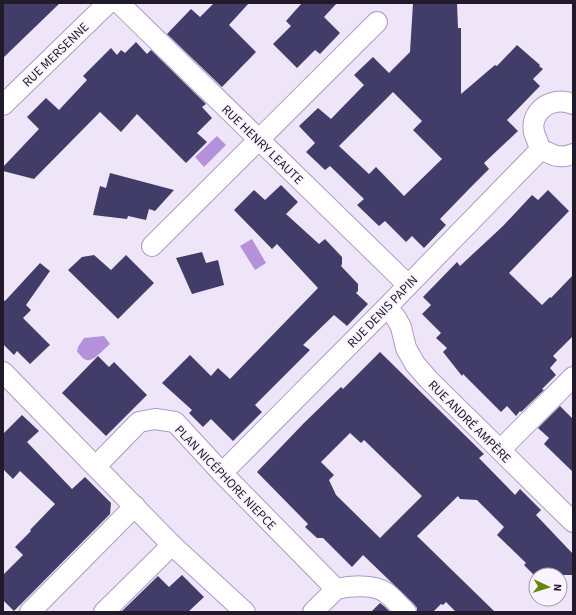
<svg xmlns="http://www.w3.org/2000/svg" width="576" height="615" font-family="'Source Sans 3',sans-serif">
	<rect width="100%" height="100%" fill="#eee5f9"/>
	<g fill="#b691db">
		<polygon points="217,136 226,145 204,167 195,157"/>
		<polygon points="252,239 266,263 255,270 240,246"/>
		<path d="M104,336L110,344C105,348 93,362 87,360C83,360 80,354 77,352L78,347L84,338Z"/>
	</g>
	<g fill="#413d68" fill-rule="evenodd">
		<polygon points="3,3 60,3 3,58"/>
		<polygon points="214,3 249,3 229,25 256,52 222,87 167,34 191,9 200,17"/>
		<polygon points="302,3 337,3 324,17 340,33 320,54 315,50 297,68 273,44 291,26 286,21"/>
		<path d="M413,3H457L458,28H461V94L495,65L497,66L517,45L540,65L539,66L543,69L533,79L540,86L507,120L518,131L484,163L489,169L471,187L440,219L446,225L424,248L412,236L406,242L385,221L379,226L357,205L364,199L330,166L325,170L306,152L315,143L299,126L318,108L331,119L364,85L354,75L373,57L389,73L410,52ZM393,92L422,121L413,130L442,159L404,196L376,167L369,174L339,146Z"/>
		<polygon points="136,42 147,54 151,50 206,104 202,107 212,118 197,133 207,142 186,163 137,114 121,132 100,112 34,179 3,171 3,167 39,129 27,117 46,98 59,110 87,80 83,76 111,48 117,55 121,50 125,53"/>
		<polygon points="110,173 174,190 155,211 149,209 146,220 128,216 127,219 93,215 100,186 106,188"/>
		<polygon points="281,185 298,202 286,214 319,244 325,239 342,257 342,264 341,266 358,284 358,291 356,293 368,304 347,326 334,315 303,345 310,350 255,405 262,412 233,441 211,419 203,427 189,413 192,410 162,383 190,355 211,376 218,368 230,379 318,288 277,244 272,249 234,210 254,190 265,200"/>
		<polygon points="548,190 569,211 509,273 542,305 550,297 551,298 573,275 573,336 553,356 557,360 550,368 556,375 542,389 544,390 521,412 520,411 516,416 507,406 501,412 463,374 462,376 443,352 447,348 436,338 441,333 422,314 431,305 423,297 457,262 460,266 503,226 532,195 538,200"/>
		<polygon points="202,252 206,263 218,260 224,285 192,294 176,258"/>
		<polygon points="94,255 111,270 126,255 154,283 118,319 68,270 82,257"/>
		<polygon points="40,263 50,271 26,305 31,310 23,318 50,345 30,364 17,351 14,355 3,344 3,300 5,301"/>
		<path d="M380,352L484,454L479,458L515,495L520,489L541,510L536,515L573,554V575H534L524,565L526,563L497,535L504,527L477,500L460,499L458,496L417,536L495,612H456L446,602L443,605L441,604L433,612H417V608L414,604L363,555L352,567L323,538H317L305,527L308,524L257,472L304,423L341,387L343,389ZM350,433L361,443L364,440L422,496L380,538L336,495L329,480L334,475L321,462Z"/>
		<polygon points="98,356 109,367 114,362 147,395 106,436 62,393"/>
		<polygon points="560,406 573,419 573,472 544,444 549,438 538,428"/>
		<polygon points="22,415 39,431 27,442 72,489 85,477 111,503 110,514 14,611 3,600 3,575 23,555 15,547 31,531 30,530 55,504 20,471 13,479 3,469 3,434"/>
		<polygon points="182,575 204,597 188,612 121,612 158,576 169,587"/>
		<polygon points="380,603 385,607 390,612 371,612"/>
	</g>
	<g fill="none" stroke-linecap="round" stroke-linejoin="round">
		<g stroke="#b099c8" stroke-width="22">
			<g id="minor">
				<polyline points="119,3 408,285"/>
				<path d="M573,104C549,94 524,116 537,140C538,143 539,147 541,149C543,151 547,152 549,153C558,158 565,157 573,154"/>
				<polyline points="3,105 108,3"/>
				<polyline points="152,246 377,22"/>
				<polyline points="387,307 396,318 401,327 406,348 415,364 429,380 573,522"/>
				<polyline points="3,372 172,545 245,612"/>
				<polyline points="500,450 573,377"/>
				<polyline points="96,466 139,422 155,419 175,422 222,473 336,589 313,612"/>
				<polyline points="222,473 387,307 541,149"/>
				<path d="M336,589C350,586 373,584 385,592C393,597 399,606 406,612"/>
				<polyline points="30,612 135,506"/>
				<polyline points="104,612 172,545"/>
			</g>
		</g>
		<use href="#minor" stroke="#fff" stroke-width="20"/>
	</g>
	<g text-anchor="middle" stroke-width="4" stroke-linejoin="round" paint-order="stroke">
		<g font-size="13" fill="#22192a" stroke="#f9f4fe">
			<text transform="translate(55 54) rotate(-44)" y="5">RUE MERSENNE</text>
			<text transform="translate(263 144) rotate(44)" y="5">RUE HENRY LEAUTE</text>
			<text transform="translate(382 311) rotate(-46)" y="5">RUE DENIS PAPIN</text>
			<text transform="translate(470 421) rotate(45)" y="5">RUE ANDRÉ AMPÈRE</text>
			<text transform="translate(226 477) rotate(46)" y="5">PLAN NICÉPHORE NIEPCE</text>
		</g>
	</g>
	<rect width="576" height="615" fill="none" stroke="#22192a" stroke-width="8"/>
	<g transform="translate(548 587) rotate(94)"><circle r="19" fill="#f9f4fe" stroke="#a39ca9"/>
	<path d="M0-3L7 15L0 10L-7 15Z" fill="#63870a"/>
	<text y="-6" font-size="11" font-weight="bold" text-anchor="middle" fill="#22192a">N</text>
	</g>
</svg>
